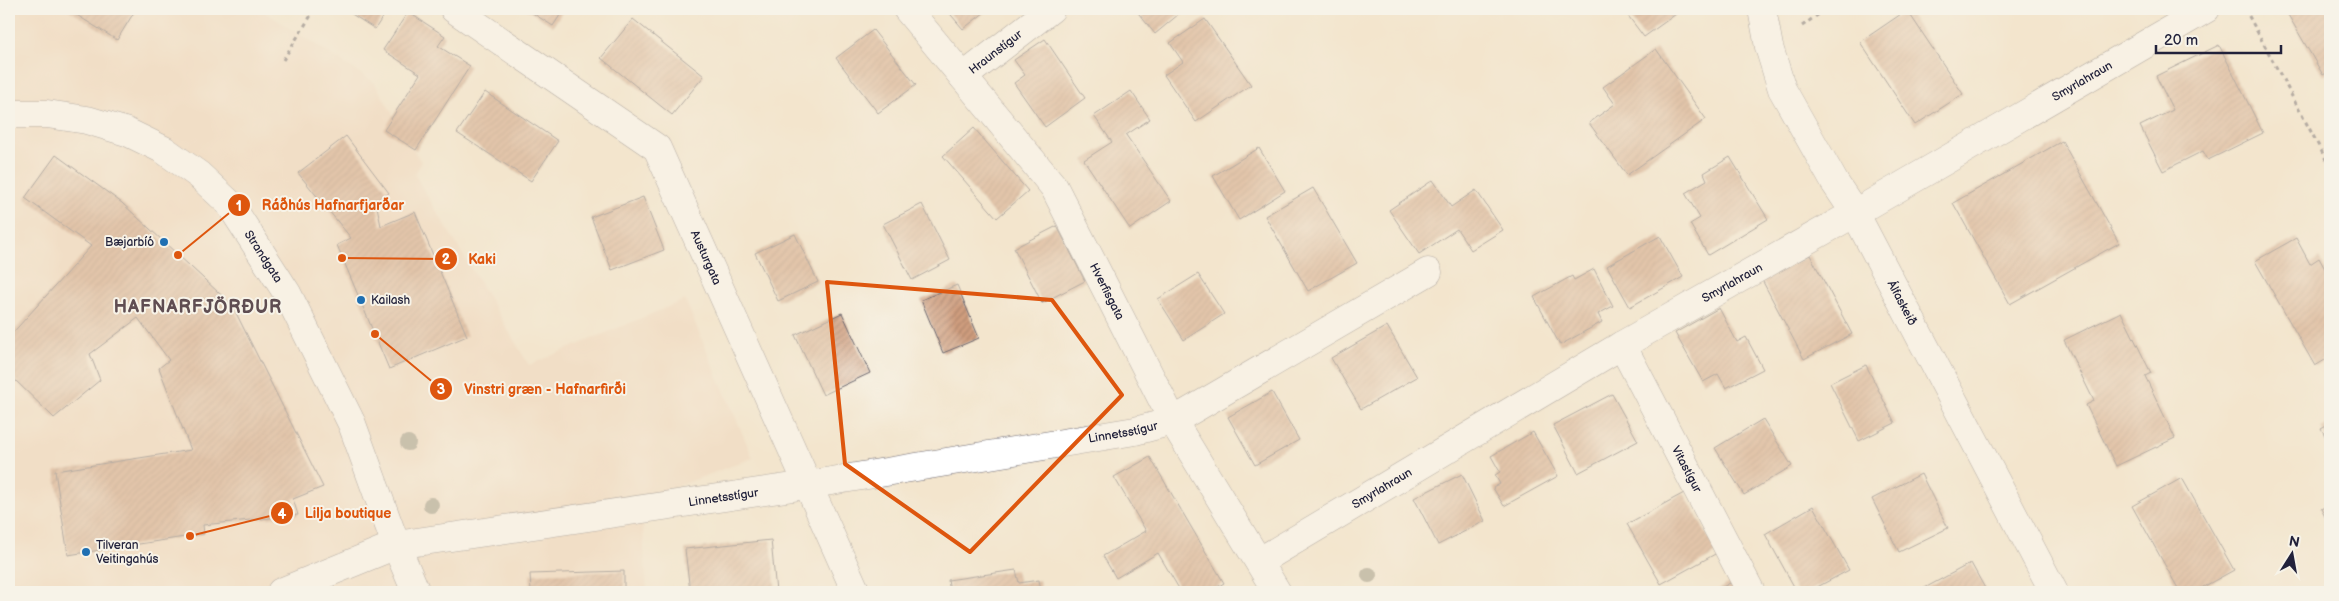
<svg xmlns="http://www.w3.org/2000/svg" width="2339" height="601" font-family="'Balsamiq Sans',sans-serif">
	<defs>
		<pattern id="building-hatch" width="6" height="6" patternUnits="userSpaceOnUse" patternTransform="scale(1.25)"><rect width="6" height="6" fill="#cf9d7e"/><path d="M-1 1l2-2M0 6l6-6M5 7l2-2" fill="none" stroke="#a88068"/></pattern>
	</defs>
	<rect width="100%" height="100%" fill="#f7f3e8"/>
	<filter id="ink" filterUnits="userSpaceOnUse"><feTurbulence type="fractalNoise" baseFrequency=".02" numOctaves="2"/><feDisplacementMap in="SourceGraphic" scale="10" xChannelSelector="R" yChannelSelector="G"/><feConvolveMatrix kernelMatrix="1 2 1 2 8 2 1 2 1" color-interpolation-filters="sRGB"/></filter>
	<filter id="wash" filterUnits="userSpaceOnUse"><feTurbulence type="fractalNoise" baseFrequency=".0096" numOctaves="4" result="noise"/><feDisplacementMap in="SourceGraphic" scale="20" xChannelSelector="R" yChannelSelector="G"/><feGaussianBlur stdDeviation="1.12" result="paint"/><feColorMatrix in="noise" values="0 0 0 0 0 0 0 0 0 0 0 0 0 0 0 0 0 1.4 0 .05"/><feComposite in="paint" operator="in"/></filter>
	<g filter="url(#wash)">
		<rect width="100%" height="100%" fill="#f3e5cd"/>
		<polygon fill="#f0d5bc" points="9,9 260,9 374,82 421,162 415,175 529,365 685,300 753,458 641,500 647,592 9,592 9,136 14,85 9,82"/>
		<g id="blocks">
			<g fill="url(#building-hatch)">
				<polygon points="67,9 136,9 117,40"/>
				<polygon points="344,9 388,9 375,29"/>
				<polygon points="526,9 564,9 553,26"/>
				<polygon points="946,9 989,9 963,29"/>
				<polygon points="1135,9 1185,9 1155,34"/>
				<polygon points="1623,9 1683,9 1644,37"/>
				<polygon points="2295,9 2330,9 2330,71 2323,75 2287,13"/>
				<polygon points="1907,10 1963,94 1915,125 1860,42"/>
				<polygon points="408,12 445,36 438,46 470,66 416,150 384,130 420,74 383,50"/>
				<polygon points="633,19 704,76 672,115 601,58"/>
				<polygon points="1205,19 1251,85 1196,122 1164,75 1183,62 1170,43"/>
				<polygon points="873,30 916,85 878,113 836,58"/>
				<polygon points="1045,39 1085,98 1045,127 1014,83 1025,75 1014,60"/>
				<polygon points="2219,45 2263,133 2208,160 2203,151 2163,171 2140,126 2173,110 2156,76"/>
				<polygon points="1656,49 1706,119 1627,175 1589,123 1615,104 1603,87"/>
				<polygon points="1131,91 1150,119 1126,135 1171,201 1130,229 1084,160 1112,142 1094,116"/>
				<polygon points="485,92 558,141 531,181 457,133"/>
				<polygon points="974,128 1028,191 997,218 943,156"/>
				<polygon points="346,136 389,193 376,202 381,226 415,212 467,336 389,369 337,245 351,238 298,173"/>
				<polygon points="2062,141 2119,243 2010,304 1953,203"/>
				<polygon points="1259,148 1285,191 1239,220 1213,176"/>
				<polygon points="56,155 122,203 232,305 323,487 293,499 298,515 203,525 204,534 68,555 55,471 191,450 159,368 169,360 138,318 90,354 100,380 54,418 9,374 9,337 91,246 25,198"/>
				<polygon points="1730,157 1768,219 1708,255 1690,224 1700,218 1685,193 1707,180 1704,173"/>
				<polygon points="1433,180 1451,207 1476,190 1503,230 1471,250 1457,229 1419,254 1389,210"/>
				<polygon points="1313,188 1357,263 1308,291 1265,216"/>
				<polygon points="643,197 664,250 612,270 591,217"/>
				<polygon points="922,204 950,260 912,280 883,224"/>
				<polygon points="1057,226 1085,281 1042,303 1014,248"/>
				<polygon points="795,234 818,282 778,301 755,253"/>
				<polygon points="1660,236 1683,277 1630,307 1607,266"/>
				<polygon points="2296,238 2310,264 2319,258 2330,278 2330,357 2315,366 2255,261"/>
				<polygon points="1810,255 1852,334 1804,359 1762,280"/>
				<polygon points="1594,269 1613,306 1598,314 1602,322 1560,345 1534,297 1572,276 1574,280"/>
				<polygon points="1198,274 1224,314 1184,340 1158,299"/>
				<polygon points="957,285 979,338 943,353 921,300"/>
				<polygon points="1719,308 1737,342 1746,337 1763,369 1726,388 1718,374 1703,382 1675,333"/>
				<polygon points="2121,312 2151,373 2145,376 2175,438 2116,466 2086,405 2094,401 2064,340"/>
				<polygon points="842,313 870,373 823,395 795,335"/>
				<polygon points="1387,326 1417,377 1361,409 1331,358"/>
				<polygon points="1866,365 1895,423 1859,441 1830,383"/>
				<polygon points="1272,392 1299,440 1255,465 1228,417"/>
				<polygon points="1612,394 1638,441 1578,473 1553,425"/>
				<polygon points="1763,419 1792,466 1744,495 1715,448"/>
				<polygon points="2330,423 2330,445 2321,428"/>
				<polygon points="1533,432 1558,476 1504,506 1493,488 1500,484 1495,475 1500,472 1491,456"/>
				<polygon points="1150,457 1224,583 1209,592 1181,592 1158,553 1116,578 1103,556 1146,531 1114,477"/>
				<polygon points="1462,474 1485,521 1438,545 1414,498"/>
				<polygon points="1921,474 1948,528 1899,552 1872,499"/>
				<polygon points="2182,478 2234,570 2194,592 2180,592 2132,506"/>
				<polygon points="1684,493 1717,553 1661,584 1627,524"/>
				<polygon points="2330,504 2330,526 2321,509"/>
				<polygon points="1813,506 1849,570 1808,592 1797,592 1765,534"/>
				<polygon points="771,540 776,592 690,592 685,549"/>
				<polygon points="1971,563 1987,592 1922,592 1921,590"/>
				<polygon points="1016,570 1019,583 1039,580 1041,592 950,592 948,580"/>
				<polygon points="624,571 624,592 531,592 530,574"/>
				<polygon points="1732,582 1738,592 1713,592"/>
			</g>
		</g>
	</g>
	<g filter="url(#ink)">
		<use href="#blocks" fill-opacity="0" stroke="#6b666e" stroke-width="1"/>
		<g fill="none" stroke-linecap="round" stroke-linejoin="round">
			<g stroke="#6b666e" stroke-width="29">
				<g id="minor">
					<path id="s1" d="M454,9L657,148L856,592"/>
					<path id="s2" d="M907,9L1054,187L1173,421L1277,592"/>
					<path id="s3" d="M1762,9L1769,47L1782,89L1835,183L1855,213L2054,592"/>
					<path id="s4" d="M963,77L1051,9"/>
					<path id="s5" d="M9,114H47L87,120L127,132L164,150L199,175L229,203L287,293L352,424L396,545L416,592"/>
					<path id="s6" d="M1622,345L1751,592"/>
					<path id="s7" d="M1260,561L1622,345L1855,213L2206,9"/>
					<path id="s8" d="M281,592L396,545L807,485L1135,431L1173,421L1428,272"/>
				</g>
			</g>
			<g stroke="#6b666e" stroke-width="3" stroke-dasharray="4 4" stroke-linecap="butt">
				<polyline points="2245,9 2330,167"/>
				<polyline points="1802,26 1826,9"/>
				<polyline points="283,60 315,9"/>
			</g>
			<use href="#minor" stroke="#fff" stroke-width="28"/>
		</g>
		<g fill="#989484">
			<circle cx="408" cy="443" r="8"/>
			<circle cx="431" cy="505" r="8"/>
			<circle cx="1369" cy="575" r="8"/>
		</g>
	</g>
	<path d="M0 0H2339V601H0ZM827,282L1052,300L1122,395L970,552L845,464Z" fill="#f3e5cd" fill-opacity=".55" fill-rule="evenodd"/>
	<path fill="none" stroke="#de560e" stroke-width="4" stroke-linejoin="round" d="M827,282L1052,300L1122,395L970,552L845,464Z"/>
	<g fill="#1f6fb2" stroke="#f7f3e8" stroke-width="2">
		<circle cx="164" cy="242" r="5"/>
		<circle cx="361" cy="300" r="5"/>
		<circle cx="86" cy="552" r="5"/>
	</g>
	<g text-anchor="middle" stroke-width="4" stroke-linejoin="round" paint-order="stroke">
		<g font-size="12" fill="#22223b" stroke="#f7f3e8">
			<text dy="4" stroke="none"><textPath href="#s4" startOffset="41">Hraunstígur</textPath></text>
			<text dy="4" stroke="none"><textPath href="#s7" startOffset="952">Smyrlahraun</textPath></text>
			<text dy="4" stroke="none"><textPath href="#s5" startOffset="309">Strandgata</textPath></text>
			<text dy="4" stroke="none"><textPath href="#s1" startOffset="366">Austurgata</textPath></text>
			<text dy="4" stroke="none"><textPath href="#s7" startOffset="548">Smyrlahraun</textPath></text>
			<text dy="4" stroke="none"><textPath href="#s2" startOffset="348">Hverfisgata</textPath></text>
			<text dy="4" stroke="none"><textPath href="#s3" startOffset="328">Álfaskeið</textPath></text>
			<text dy="4" stroke="none"><textPath href="#s8" startOffset="860">Linnetsstígur</textPath></text>
			<text dy="4" stroke="none"><textPath href="#s6" startOffset="140">Vitastígur</textPath></text>
			<text dy="4" stroke="none"><textPath href="#s7" startOffset="142">Smyrlahraun</textPath></text>
			<text dy="4" stroke="none"><textPath href="#s8" startOffset="455">Linnetsstígur</textPath></text>
		</g>
		<g font-size="12" fill="#22223b" stroke="#f7f3e8" text-anchor="start">
			<text x="154" y="246" text-anchor="end">Bæjarbíó</text>
			<text x="371" y="304">Kailash</text>
			<text x="96" y="549">Tilveran<tspan x="96" dy="14">Veitingahús</tspan></text>
		</g>
		<g font-size="18" font-weight="bold" letter-spacing="1" fill="#5f4d52" stroke="#f7f3e8">
			<text x="198" y="313">HAFNARFJÖRÐUR</text>
		</g>
	</g>
	<path fill="none" stroke="#de560e" stroke-width="2" d="M178 255L239 205M342 258L446 259M375 334L441 389M190 536L282 513"/>
	<g fill="#de560e" stroke="#f7f3e8" stroke-width="2">
		<circle cx="178" cy="255" r="5"/>
		<circle cx="342" cy="258" r="5"/>
		<circle cx="375" cy="334" r="5"/>
		<circle cx="190" cy="536" r="5"/>
		<circle cx="239" cy="205" r="12"/>
		<circle cx="446" cy="259" r="12"/>
		<circle cx="441" cy="389" r="12"/>
		<circle cx="282" cy="513" r="12"/>
	</g>
	<g font-size="15" text-anchor="middle" font-weight="bold" fill="#fff">
		<text x="239" y="211">1</text>
		<text x="446" y="264">2</text>
		<text x="441" y="394">3</text>
		<text x="282" y="519">4</text>
	</g>
	<g font-size="14" text-anchor="middle" font-weight="bold" fill="#de560e" stroke="#f7f3e8" stroke-width="4" stroke-linejoin="round" paint-order="stroke">
		<text x="333" y="210">Ráðhús Hafnarfjarðar</text>
		<text x="482" y="264">Kaki</text>
		<text x="545" y="394">Vinstri græn - Hafnarfirði</text>
		<text x="348" y="518">Lilja boutique</text>
	</g>
	<rect width="2339" height="601" fill="none" stroke="#f7f3e8" stroke-width="30"/>
	<g transform="translate(2292 554) rotate(11)" stroke="#f7f3e8" stroke-width="4" paint-order="stroke">
	<path d="M0-4L9 19L0 12L-9 19Z" fill="#22223b"/>
	<text y="-8" font-size="14" font-weight="bold" text-anchor="middle" fill="#22223b">N</text>
	</g>
	<path d="M2156 45v8h125v-8" fill="none" stroke="#22223b" stroke-width="2.5"/>
	<text x="2164" y="45" font-size="15" fill="#22223b" stroke="#f7f3e8" stroke-width="4" paint-order="stroke">20 m</text>
</svg>
